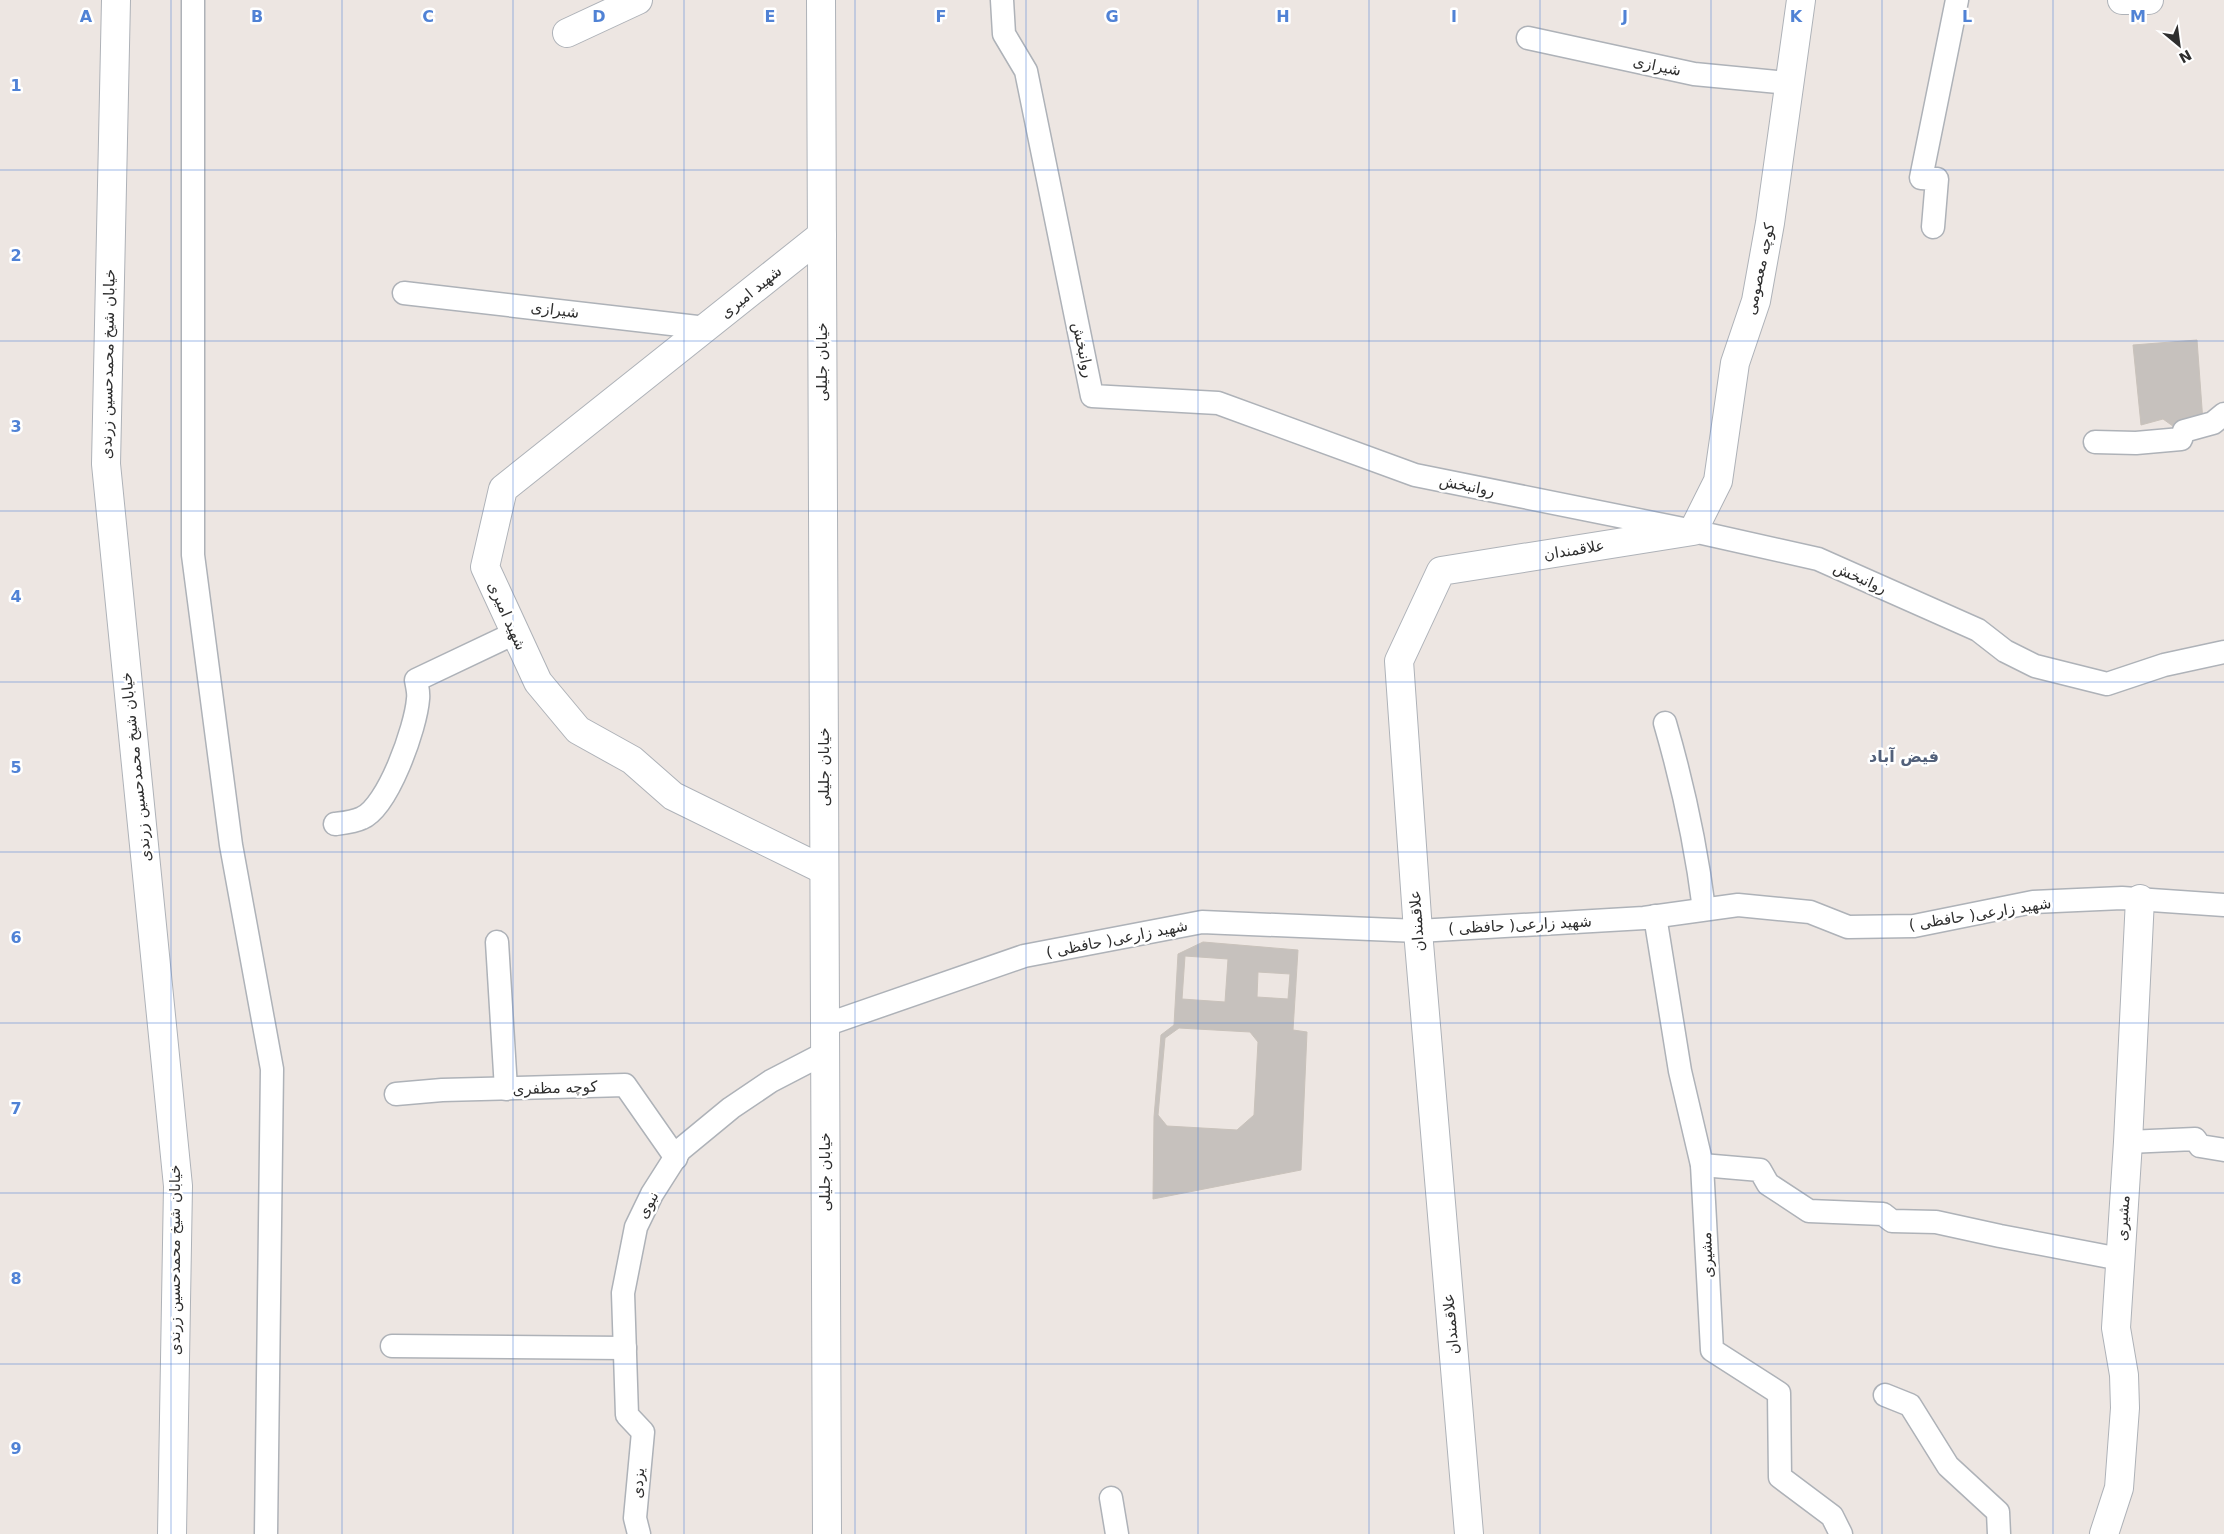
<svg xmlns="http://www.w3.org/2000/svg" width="2224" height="1534" font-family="'DejaVu Sans',Vazirmatn,sans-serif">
	<rect width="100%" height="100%" fill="#ede6e2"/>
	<g fill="#c6c1bd" stroke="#c9c2bb" fill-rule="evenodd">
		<polygon points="2197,340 2203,422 2177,429 2163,419 2141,425 2133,345"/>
		<path d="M1203,942L1298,950L1293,1030L1307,1032L1301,1170L1153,1199L1154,1117L1161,1035L1174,1025L1178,954ZM1185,956L1228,959L1225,1002L1182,999ZM1258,972L1290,974L1288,999L1257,997ZM1179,1028L1250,1032L1258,1042L1254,1115L1237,1130L1167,1126L1158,1115L1165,1038Z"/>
	</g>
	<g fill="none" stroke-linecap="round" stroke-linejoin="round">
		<g stroke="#aeb2b8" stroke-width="25">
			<g id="service">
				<polyline points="193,0 193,555 231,845 272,1069 266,1534"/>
				<polyline points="1002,0 1004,34 1026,71 1092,396 1218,403 1415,475 1693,531 1818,559 1978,630 2005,651 2035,666 2107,684 2164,665 2224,652"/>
				<polyline points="1528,38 1694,74 1788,83"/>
				<polyline points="1933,227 1937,179 1921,178 1957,0"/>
				<polyline points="404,293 706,328"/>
				<polyline points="2095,442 2136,443 2181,439 2184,431 2213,423 2224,414"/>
				<path d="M1665,723C1683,785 1696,845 1704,909"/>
				<path d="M335,824C343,823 354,822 362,818C388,807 416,727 418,699C419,693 417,686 416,680L515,633"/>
				<polyline points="1655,916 1680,1071 1702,1165 1712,1350 1779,1393 1780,1477 1832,1516 1841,1534"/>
				<polyline points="497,942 506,1089"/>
				<polyline points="825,1025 1024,956 1202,922 1418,931 1644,918 1738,905 1810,912 1848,927 1914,926 2033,902 2122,898 2224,905"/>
				<polyline points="396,1094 442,1090 625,1085 676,1158"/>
				<polyline points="2128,1142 2195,1139 2200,1146 2224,1150"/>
				<polyline points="1702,1165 1760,1170 1768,1184 1809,1211 1883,1214 1892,1221 1936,1222 2000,1236 2120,1259"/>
				<polyline points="392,1346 625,1348"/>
				<polyline points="1885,1395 1910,1405 1948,1466 1998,1512 1999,1534"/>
				<polyline points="1111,1498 1117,1534"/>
				<polyline points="639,1534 635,1518 643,1432 627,1415 623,1293 636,1227 652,1194 680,1150 731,1108 771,1081 825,1053"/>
			</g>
		</g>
		<g stroke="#aeb2b8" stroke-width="30">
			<g id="minor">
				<polyline points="2122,0 2149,0"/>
				<polyline points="567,33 638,0"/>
				<polyline points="822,235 503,489 485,567 538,682 578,730 632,760 673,796 824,870"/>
				<polyline points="1469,1534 1418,931 1399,661 1441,571 1693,531 1718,481 1735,363 1756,301 1770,223 1801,0"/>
				<polyline points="2104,1534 2119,1488 2125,1408 2124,1375 2116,1328 2128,1142 2140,899"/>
			</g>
		</g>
		<g stroke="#aeb2b8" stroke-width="30">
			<g id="secondary">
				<polyline points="116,0 106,464 178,1186 172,1534"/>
				<polyline points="821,0 827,1534"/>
			</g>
		</g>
		<use href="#service" stroke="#fff" stroke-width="22"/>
		<use href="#minor" stroke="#fff" stroke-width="28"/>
		<use href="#secondary" stroke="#fff" stroke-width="28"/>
	</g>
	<path fill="none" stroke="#5082d5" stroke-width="1" stroke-opacity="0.55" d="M171,0V1534M342,0V1534M513,0V1534M684,0V1534M855,0V1534M1026,0V1534M1198,0V1534M1369,0V1534M1540,0V1534M1711,0V1534M1882,0V1534M2053,0V1534M0,170H2224M0,341H2224M0,511H2224M0,682H2224M0,852H2224M0,1023H2224M0,1193H2224M0,1364H2224"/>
	<g text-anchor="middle" stroke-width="5" stroke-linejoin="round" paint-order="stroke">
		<g font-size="15" fill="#2e2e2e" stroke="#fff">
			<text transform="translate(1657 66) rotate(12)" y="5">شیرازی</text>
			<text transform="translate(1760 269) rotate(-78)" y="5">کوچه معصومی</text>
			<text transform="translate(751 292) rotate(-39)" y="5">شهید امیری</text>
			<text transform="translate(555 310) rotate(7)" y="5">شیرازی</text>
			<text transform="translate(1083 350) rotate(78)" y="5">روانبخش</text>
			<text transform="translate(822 362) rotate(-90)" y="5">خیابان جلیلی</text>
			<text transform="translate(108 364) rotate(-89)" y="5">خیابان شیخ محمدحسین زرندی</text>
			<text transform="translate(1467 486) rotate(11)" y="5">روانبخش</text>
			<text transform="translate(1574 550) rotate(-9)" y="5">علاقمندان</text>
			<text transform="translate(1860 578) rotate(24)" y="5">روانبخش</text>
			<text transform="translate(507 616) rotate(66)" y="5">شهید امیری</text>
			<text transform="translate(136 767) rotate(-96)" y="5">خیابان شیخ محمدحسین زرندی</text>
			<text transform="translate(824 767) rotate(-90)" y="5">خیابان جلیلی</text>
			<text transform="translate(1980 914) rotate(-9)" y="5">شهید زارعی( حافظی )</text>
			<text transform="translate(1417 921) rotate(-94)" y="5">علاقمندان</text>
			<text transform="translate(1520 925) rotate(-3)" y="5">شهید زارعی( حافظی )</text>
			<text transform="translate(1117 939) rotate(-11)" y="5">شهید زارعی( حافظی )</text>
			<text transform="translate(555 1088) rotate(-2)" y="5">کوچه مظفری</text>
			<text transform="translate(825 1172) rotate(-90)" y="5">خیابان جلیلی</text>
			<text transform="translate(648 1205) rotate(-62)" y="5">نبوی</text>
			<text transform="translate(2123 1218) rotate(-86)" y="5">مشیری</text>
			<text transform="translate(1707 1255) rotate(-93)" y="5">مشیری</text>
			<text transform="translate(175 1260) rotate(-90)" y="5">خیابان شیخ محمدحسین زرندی</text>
			<text transform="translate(1451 1324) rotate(-95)" y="5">علاقمندان</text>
			<text transform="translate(638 1483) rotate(-85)" y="5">یزدی</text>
		</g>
		<g font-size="16" font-weight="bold" fill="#52607a" stroke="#fff">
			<text x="1904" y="762">فیض آباد</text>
		</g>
	</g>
	<g font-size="16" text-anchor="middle" font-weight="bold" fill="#5082d5" stroke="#fff" stroke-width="5" stroke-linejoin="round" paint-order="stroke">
		<text x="86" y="22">A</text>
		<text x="257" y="22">B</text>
		<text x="428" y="22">C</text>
		<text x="599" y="22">D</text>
		<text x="770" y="22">E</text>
		<text x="941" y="22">F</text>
		<text x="1112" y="22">G</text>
		<text x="1283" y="22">H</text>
		<text x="1454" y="22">I</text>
		<text x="1625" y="22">J</text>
		<text x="1796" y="22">K</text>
		<text x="1967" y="22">L</text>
		<text x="2138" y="22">M</text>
		<text x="16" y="91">1</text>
		<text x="16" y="261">2</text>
		<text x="16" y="432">3</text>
		<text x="16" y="602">4</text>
		<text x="16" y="773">5</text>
		<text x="16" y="943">6</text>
		<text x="16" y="1114">7</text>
		<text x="16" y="1284">8</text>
		<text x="16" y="1454">9</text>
	</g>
	<g transform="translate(2179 45) rotate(151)" stroke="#ffffff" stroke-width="4" paint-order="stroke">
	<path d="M0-4L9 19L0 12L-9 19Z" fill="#2e2e2e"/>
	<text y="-8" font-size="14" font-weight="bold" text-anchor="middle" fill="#2e2e2e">N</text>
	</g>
</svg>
